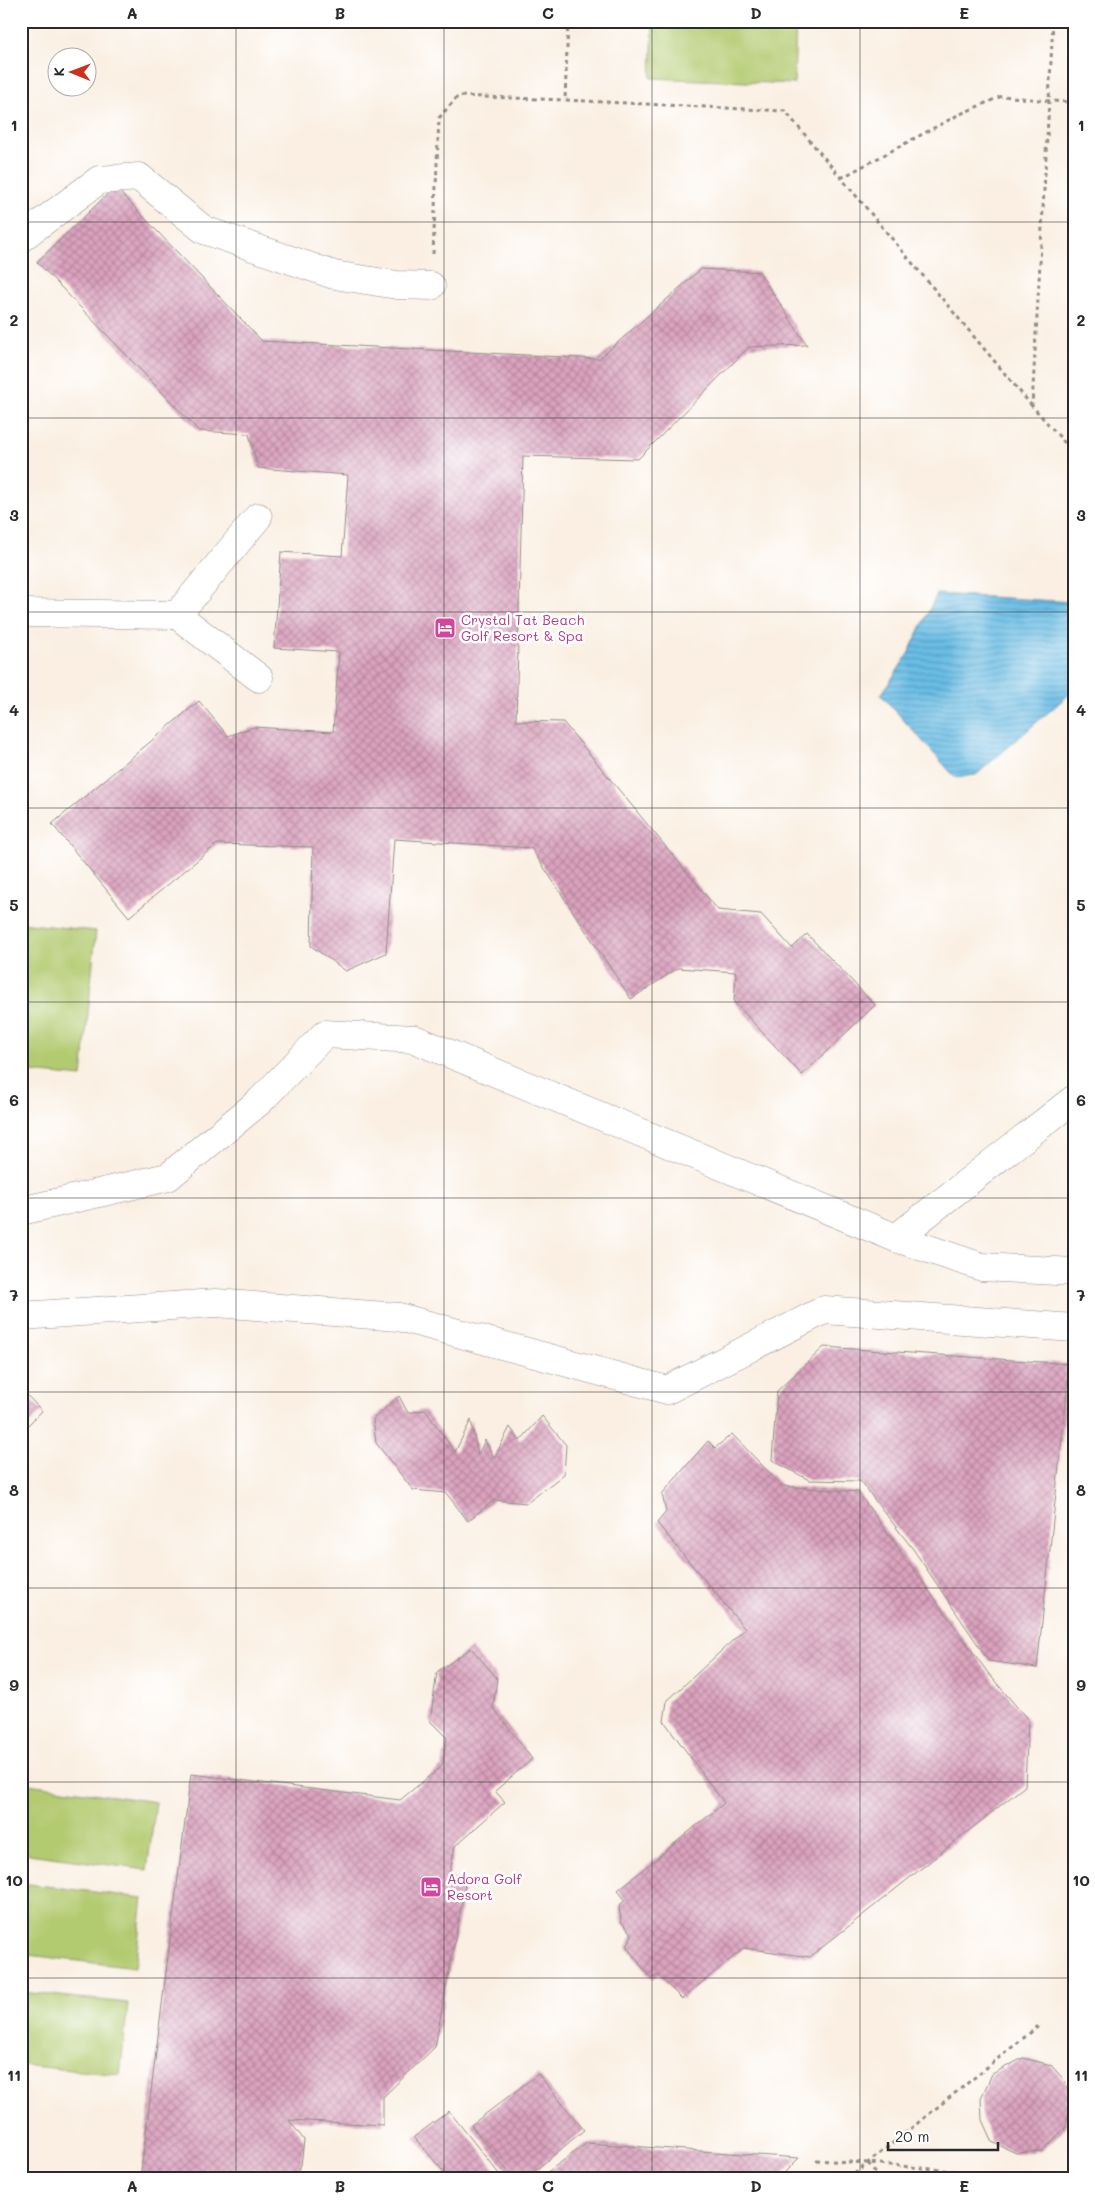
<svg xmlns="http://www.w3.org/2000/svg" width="1095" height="2200" font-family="Mali,sans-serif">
	<defs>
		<pattern id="water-rules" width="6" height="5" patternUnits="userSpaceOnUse" patternTransform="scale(1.25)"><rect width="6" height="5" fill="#6abde6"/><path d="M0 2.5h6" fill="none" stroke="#579abb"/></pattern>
		<pattern id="building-cross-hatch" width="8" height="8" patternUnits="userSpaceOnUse" patternTransform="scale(1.25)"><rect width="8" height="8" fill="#dba2be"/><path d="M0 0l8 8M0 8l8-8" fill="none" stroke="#b2849b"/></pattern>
	</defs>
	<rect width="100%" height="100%" fill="#fff"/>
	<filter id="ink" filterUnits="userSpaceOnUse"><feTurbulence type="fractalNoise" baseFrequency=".02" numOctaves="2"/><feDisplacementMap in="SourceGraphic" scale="10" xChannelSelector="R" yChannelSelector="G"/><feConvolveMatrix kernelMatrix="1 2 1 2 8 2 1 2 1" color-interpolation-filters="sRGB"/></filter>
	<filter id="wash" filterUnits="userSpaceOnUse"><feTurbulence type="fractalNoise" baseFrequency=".0096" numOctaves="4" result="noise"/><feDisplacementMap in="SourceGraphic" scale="20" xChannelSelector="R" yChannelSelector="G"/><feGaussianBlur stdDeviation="1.12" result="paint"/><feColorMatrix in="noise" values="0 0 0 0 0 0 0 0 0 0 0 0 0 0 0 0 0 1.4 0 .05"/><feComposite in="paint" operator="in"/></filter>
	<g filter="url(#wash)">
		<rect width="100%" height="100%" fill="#faefe2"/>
		<g fill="#b2ca6f" stroke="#6e7a4d">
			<polygon points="653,21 796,21 794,84 651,78"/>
			<polygon points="21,923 96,931 82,1077 21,1071"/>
			<polygon points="21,1783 156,1802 147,1870 21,1853"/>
			<polygon points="21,1883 143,1898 135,1968 21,1954"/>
			<polygon points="21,1992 128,2003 120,2075 21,2065"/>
		</g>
		<polygon fill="url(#water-rules)" stroke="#4a7488" points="937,594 1074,602 1074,690 976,775 955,777 881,695 907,656"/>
		<g id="blocks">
			<g fill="url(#building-cross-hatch)">
				<polygon points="115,187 262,341 599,359 701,269 759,272 807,345 749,347 638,459 523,456 516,721 563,722 718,910 761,914 792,948 807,934 875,1005 802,1075 734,1002 736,972 678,968 631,999 531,848 394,839 386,953 346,971 311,946 313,847 217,844 129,917 52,824 199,701 228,736 254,727 333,732 339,652 274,648 281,552 342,556 348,475 258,468 249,434 199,431 37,262"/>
				<polygon points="824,1347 1070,1364 1037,1668 989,1661 913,1549 860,1481 809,1480 772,1460 777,1391"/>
				<polygon points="21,1389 42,1411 21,1432"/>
				<polygon points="399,1396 408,1413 425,1410 455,1452 471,1420 478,1455 485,1440 494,1458 510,1427 520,1441 542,1416 566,1445 564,1474 527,1503 494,1500 468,1521 446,1493 413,1490 376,1443 373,1419"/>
				<polygon points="732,1434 782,1486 858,1492 988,1673 1028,1720 1025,1786 810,1957 744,1948 682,1999 658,1975 651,1979 627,1947 632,1935 621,1921 619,1906 625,1900 618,1890 724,1803 664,1721 667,1701 745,1629 657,1523 666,1512 662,1494 708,1441 715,1448"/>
				<polygon points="471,1648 497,1678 493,1707 532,1759 495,1791 505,1802 455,1846 449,1876 465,1885 435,2047 383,2097 383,2125 289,2120 304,2140 301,2165 293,2179 140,2179 191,1774 400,1800 442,1766 447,1738 430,1721 437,1672"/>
				<polygon points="1023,2058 1051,2065 1065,2081 1070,2104 1066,2127 1042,2151 1016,2153 992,2142 982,2120 981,2098 992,2074"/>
				<polygon points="538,2074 584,2130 525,2179 514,2179 471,2125"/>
				<polygon points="449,2111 503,2179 450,2179 414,2137"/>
				<polygon points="587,2143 799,2158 778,2179 538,2179"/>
			</g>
		</g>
	</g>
	<g filter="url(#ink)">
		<use href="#blocks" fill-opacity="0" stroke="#928d86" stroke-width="1"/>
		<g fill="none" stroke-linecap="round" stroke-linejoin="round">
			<g stroke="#928d86" stroke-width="29">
				<g id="minor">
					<polyline points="21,238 99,180 139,177 204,230 334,275 397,285 431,286"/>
					<polyline points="21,613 177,615 258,517"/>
					<polyline points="177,615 259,678"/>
					<polyline points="21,1211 168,1177 260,1101 325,1034 414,1039 896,1238 1074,1099"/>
					<polyline points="896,1238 982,1267 1074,1272"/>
					<polyline points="21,1316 216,1303 399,1317 667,1390 824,1310 1074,1328"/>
				</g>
			</g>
			<g stroke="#928d86" stroke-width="3" stroke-dasharray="4 4" stroke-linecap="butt">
				<polyline points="568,21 565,100 785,111 1032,406"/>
				<polyline points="1074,102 1049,101 1032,406 1074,453"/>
				<polyline points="841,178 958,115 1002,96 1049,101 1053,21"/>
				<polyline points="433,254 439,118 458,96 565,100"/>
				<polyline points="816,2160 868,2163 1038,2179"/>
				<polyline points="868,2163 881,2179"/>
				<polyline points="848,2179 1041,2024"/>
			</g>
			<use href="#minor" stroke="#fff" stroke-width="28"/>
		</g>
	</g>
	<path fill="none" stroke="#2b2b2b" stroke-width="1" stroke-opacity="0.55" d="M236,21V2179M444,21V2179M652,21V2179M860,21V2179M21,222H1074M21,418H1074M21,612H1074M21,808H1074M21,1002H1074M21,1198H1074M21,1392H1074M21,1588H1074M21,1782H1074M21,1978H1074"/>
	<defs>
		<g id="hotel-square" transform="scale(1.125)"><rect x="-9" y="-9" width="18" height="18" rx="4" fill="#d1479c" stroke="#fff"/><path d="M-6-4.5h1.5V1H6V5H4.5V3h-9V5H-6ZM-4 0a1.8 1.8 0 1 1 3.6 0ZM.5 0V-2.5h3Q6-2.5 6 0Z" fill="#fff"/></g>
	</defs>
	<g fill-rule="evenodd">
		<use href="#hotel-square" x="445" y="628"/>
		<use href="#hotel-square" x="431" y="1887"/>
	</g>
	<g text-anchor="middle" stroke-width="5" stroke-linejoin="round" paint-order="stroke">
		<g font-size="14" fill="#b23c85" stroke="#fff" text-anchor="start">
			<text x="461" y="625">Crystal Tat Beach<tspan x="461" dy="16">Golf Resort &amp; Spa</tspan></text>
			<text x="447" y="1884">Adora Golf<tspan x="447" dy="16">Resort</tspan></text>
		</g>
	</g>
	<rect width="1095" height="2200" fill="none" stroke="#fff" stroke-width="55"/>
	<g transform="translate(72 72) rotate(271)"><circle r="24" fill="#ffffff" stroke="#aaaaaa"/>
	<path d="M0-4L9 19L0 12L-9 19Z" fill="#c8321e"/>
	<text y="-8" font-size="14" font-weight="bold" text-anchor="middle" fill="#2b2b2b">K</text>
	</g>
	<path d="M888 2142v8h110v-8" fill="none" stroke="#2b2b2b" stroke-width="2.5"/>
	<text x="895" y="2142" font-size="15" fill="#2b2b2b" stroke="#ffffff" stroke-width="4" paint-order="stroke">20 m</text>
	<rect x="28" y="28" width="1040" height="2144" fill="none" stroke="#2b2b2b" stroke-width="2"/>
	<g font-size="16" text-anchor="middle" font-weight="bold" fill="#2b2b2b">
		<text x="132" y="19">A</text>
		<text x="340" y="19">B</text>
		<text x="548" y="19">C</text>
		<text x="756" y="19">D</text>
		<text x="964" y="19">E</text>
		<text x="14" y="131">1</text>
		<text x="1081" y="131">1</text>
		<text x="14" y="326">2</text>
		<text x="1081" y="326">2</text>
		<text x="14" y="521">3</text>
		<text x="1081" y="521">3</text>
		<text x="14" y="716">4</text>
		<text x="1081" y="716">4</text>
		<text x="14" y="911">5</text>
		<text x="1081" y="911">5</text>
		<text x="14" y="1106">6</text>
		<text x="1081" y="1106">6</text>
		<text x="14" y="1301">7</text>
		<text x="1081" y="1301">7</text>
		<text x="14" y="1496">8</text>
		<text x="1081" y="1496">8</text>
		<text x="14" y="1691">9</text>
		<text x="1081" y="1691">9</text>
		<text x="14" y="1886">10</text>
		<text x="1081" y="1886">10</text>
		<text x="14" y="2081">11</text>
		<text x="1081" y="2081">11</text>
		<text x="132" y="2192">A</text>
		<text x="340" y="2192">B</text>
		<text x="548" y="2192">C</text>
		<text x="756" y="2192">D</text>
		<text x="964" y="2192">E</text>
	</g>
</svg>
